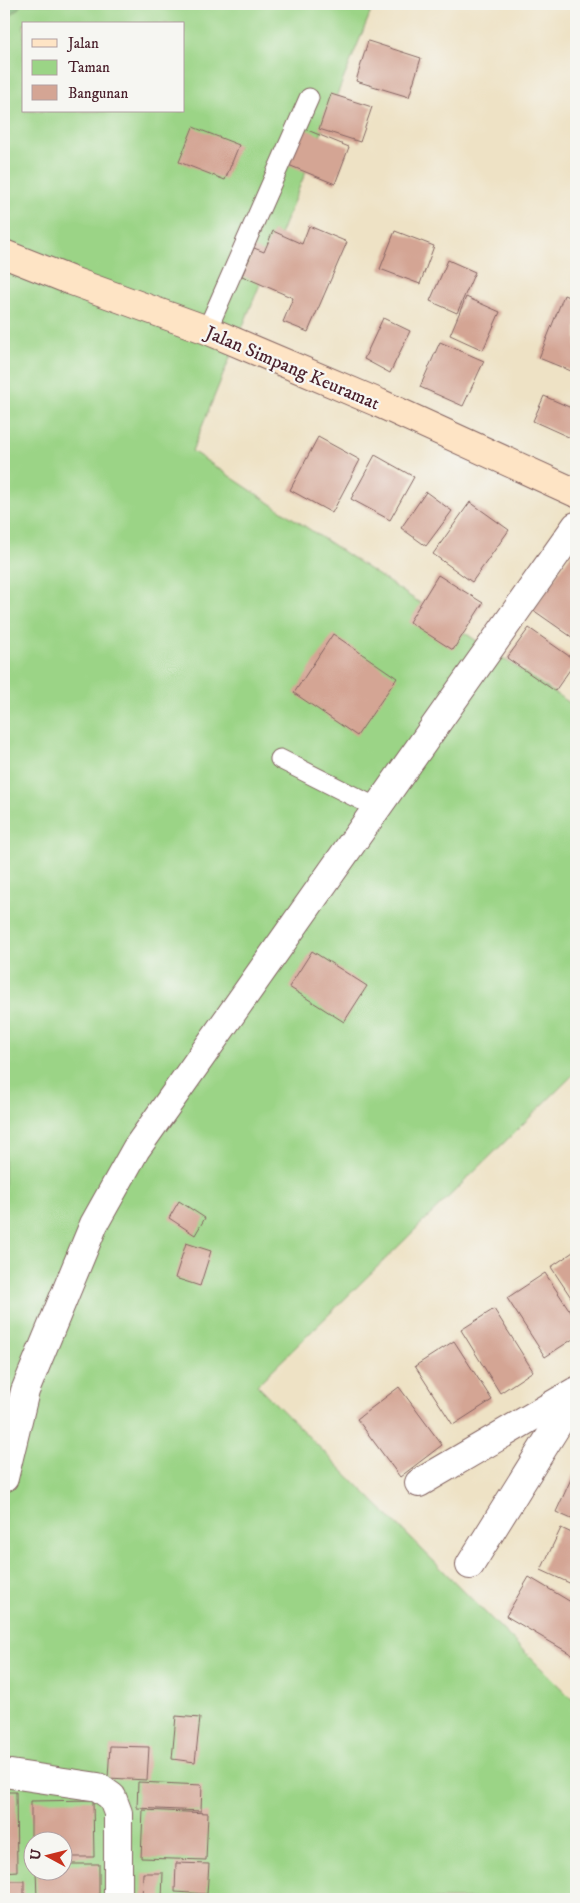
<svg xmlns="http://www.w3.org/2000/svg" width="580" height="1903" font-family="'IM FELL DW Pica',serif">
	<rect width="100%" height="100%" fill="#f6f6f2"/>
	<filter id="ink" filterUnits="userSpaceOnUse"><feTurbulence type="fractalNoise" baseFrequency=".02" numOctaves="2"/><feDisplacementMap in="SourceGraphic" scale="10" xChannelSelector="R" yChannelSelector="G"/><feConvolveMatrix kernelMatrix="1 2 1 2 8 2 1 2 1" color-interpolation-filters="sRGB"/></filter>
	<filter id="wash" filterUnits="userSpaceOnUse"><feTurbulence type="fractalNoise" baseFrequency=".0096" numOctaves="4" result="noise"/><feDisplacementMap in="SourceGraphic" scale="20" xChannelSelector="R" yChannelSelector="G"/><feGaussianBlur stdDeviation="1.12" result="paint"/><feColorMatrix in="noise" values="0 0 0 0 0 0 0 0 0 0 0 0 0 0 0 0 0 1.4 0 .05"/><feComposite in="paint" operator="in"/></filter>
	<g filter="url(#wash)">
		<rect width="100%" height="100%" fill="#eee2c5"/>
		<path fill="#9bd486" stroke="#727a58" fill-rule="evenodd" d="M22,4H374L192,451L576,707V1072L257,1385L576,1703V1899H4V23ZM24,24H184V111H24ZM32,1840H62V1870H32Z"/>
		<polygon fill="#7cb673" stroke="#636a4f" points="4,4 22,4 4,23"/>
		<g id="blocks">
			<g fill="#d4a594">
				<polygon points="368,41 421,58 409,97 356,81"/>
				<polygon points="331,94 372,107 360,142 319,129"/>
				<polygon points="193,127 239,145 225,180 179,162"/>
				<polygon points="300,127 349,147 335,184 286,164"/>
				<polygon points="309,226 347,242 308,332 283,322 293,298 242,276 254,248 264,252 273,231 302,244"/>
				<polygon points="395,231 434,246 420,284 380,269"/>
				<polygon points="448,260 475,272 457,313 430,301"/>
				<polygon points="564,295 576,300 576,373 539,358"/>
				<polygon points="466,297 500,312 483,350 450,335"/>
				<polygon points="383,318 410,331 390,373 364,359"/>
				<polygon points="440,342 484,361 463,406 420,387"/>
				<polygon points="544,396 576,410 576,432 573,439 533,421"/>
				<polygon points="318,437 360,460 332,513 290,490"/>
				<polygon points="375,455 414,477 390,520 351,499"/>
				<polygon points="426,492 452,511 426,546 401,528"/>
				<polygon points="470,502 509,530 472,582 433,554"/>
				<polygon points="576,547 576,640 533,610"/>
				<polygon points="438,575 483,603 453,650 409,622"/>
				<polygon points="529,628 576,661 555,691 507,658"/>
				<polygon points="333,634 397,678 357,736 294,693"/>
				<polygon points="312,951 367,986 344,1022 289,987"/>
				<polygon points="179,1201 205,1218 195,1235 169,1218"/>
				<polygon points="186,1243 211,1251 200,1286 175,1278"/>
				<polygon points="576,1250 576,1305 551,1267"/>
				<polygon points="545,1273 576,1320 576,1337 545,1357 507,1298"/>
				<polygon points="494,1309 533,1371 500,1393 461,1330"/>
				<polygon points="454,1341 492,1400 453,1425 415,1366"/>
				<polygon points="399,1387 442,1445 400,1477 357,1419"/>
				<polygon points="576,1468 576,1521 556,1512"/>
				<polygon points="561,1528 576,1535 576,1586 541,1570"/>
				<polygon points="529,1577 576,1605 576,1657 506,1616"/>
				<polygon points="176,1716 200,1718 195,1762 172,1759"/>
				<polygon points="110,1746 149,1747 147,1780 108,1778"/>
				<polygon points="138,1782 202,1785 201,1811 137,1808"/>
				<polygon points="4,1792 16,1792 17,1871 4,1872"/>
				<polygon points="93,1800 94,1857 62,1857 62,1840 31,1840 31,1801"/>
				<polygon points="143,1810 208,1813 206,1860 141,1858"/>
				<polygon points="176,1863 209,1864 207,1894 175,1892"/>
				<polygon points="62,1864 99,1864 99,1899 37,1899 36,1870 62,1870"/>
				<polygon points="143,1873 163,1873 162,1899 142,1899"/>
				<rect x="4" y="1881" width="20" height="18"/>
			</g>
		</g>
	</g>
	<g filter="url(#ink)">
		<use href="#blocks" fill-opacity="0" stroke="#836361" stroke-width="1"/>
		<g fill="none" stroke-linecap="round" stroke-linejoin="round">
			<g stroke="#836361" stroke-width="21">
				<g id="lane">
					<polyline points="207,330 309,98"/>
					<polyline points="280,759 377,808"/>
				</g>
			</g>
			<g stroke="#836361" stroke-width="30">
				<g id="street">
					<polyline points="4,1478 25,1391 94,1224 136,1149 576,526"/>
					<polyline points="419,1483 576,1391"/>
					<polyline points="470,1565 576,1395"/>
					<polyline points="4,1773 98,1787 112,1797 118,1813 118,1899"/>
				</g>
			</g>
			<g stroke="#836361" stroke-width="30">
				<polyline id="secondary" points="4,254 72,281 207,330 379,403 576,493"/>
			</g>
			<use href="#lane" stroke="#fff" stroke-width="19"/>
			<use href="#street" stroke="#fff" stroke-width="28"/>
			<use href="#secondary" stroke="#fee4c5" stroke-width="28"/>
		</g>
	</g>
	<g text-anchor="middle" stroke-width="4.5" stroke-linejoin="round" paint-order="stroke">
		<g font-size="19" fill="#4a1f2b" stroke="#f6f6f2">
			<text transform="translate(293 367) rotate(23)" y="7">Jalan Simpang Keuramat</text>
		</g>
	</g>
	<rect width="580" height="1903" fill="none" stroke="#f6f6f2" stroke-width="20"/>
	<rect x="22" y="22" width="162" height="90" fill="#f6f6f2" stroke="#b1a0a2"/>
	<rect x="32" y="39" width="25" height="8" fill="#fee4c5" stroke="#b1a0a2"/>
	<text x="68" y="48" font-size="15" fill="#4a1f2b">Jalan</text>
	<rect x="32" y="60" width="25" height="15" fill="#9bd486" stroke="#b1a0a2"/>
	<text x="68" y="72" font-size="15" fill="#4a1f2b">Taman</text>
	<rect x="32" y="85" width="25" height="15" fill="#d4a594" stroke="#b1a0a2"/>
	<text x="68" y="98" font-size="15" fill="#4a1f2b">Bangunan</text>
	<g transform="translate(48 1856) rotate(277)"><circle r="24" fill="#f6f6f2" stroke="#b1a0a2"/>
	<path d="M0-4L9 19L0 12L-9 19Z" fill="#c8321e"/>
	<text y="-8" font-size="14" font-weight="bold" text-anchor="middle" fill="#4a1f2b">U</text>
	</g>
</svg>
